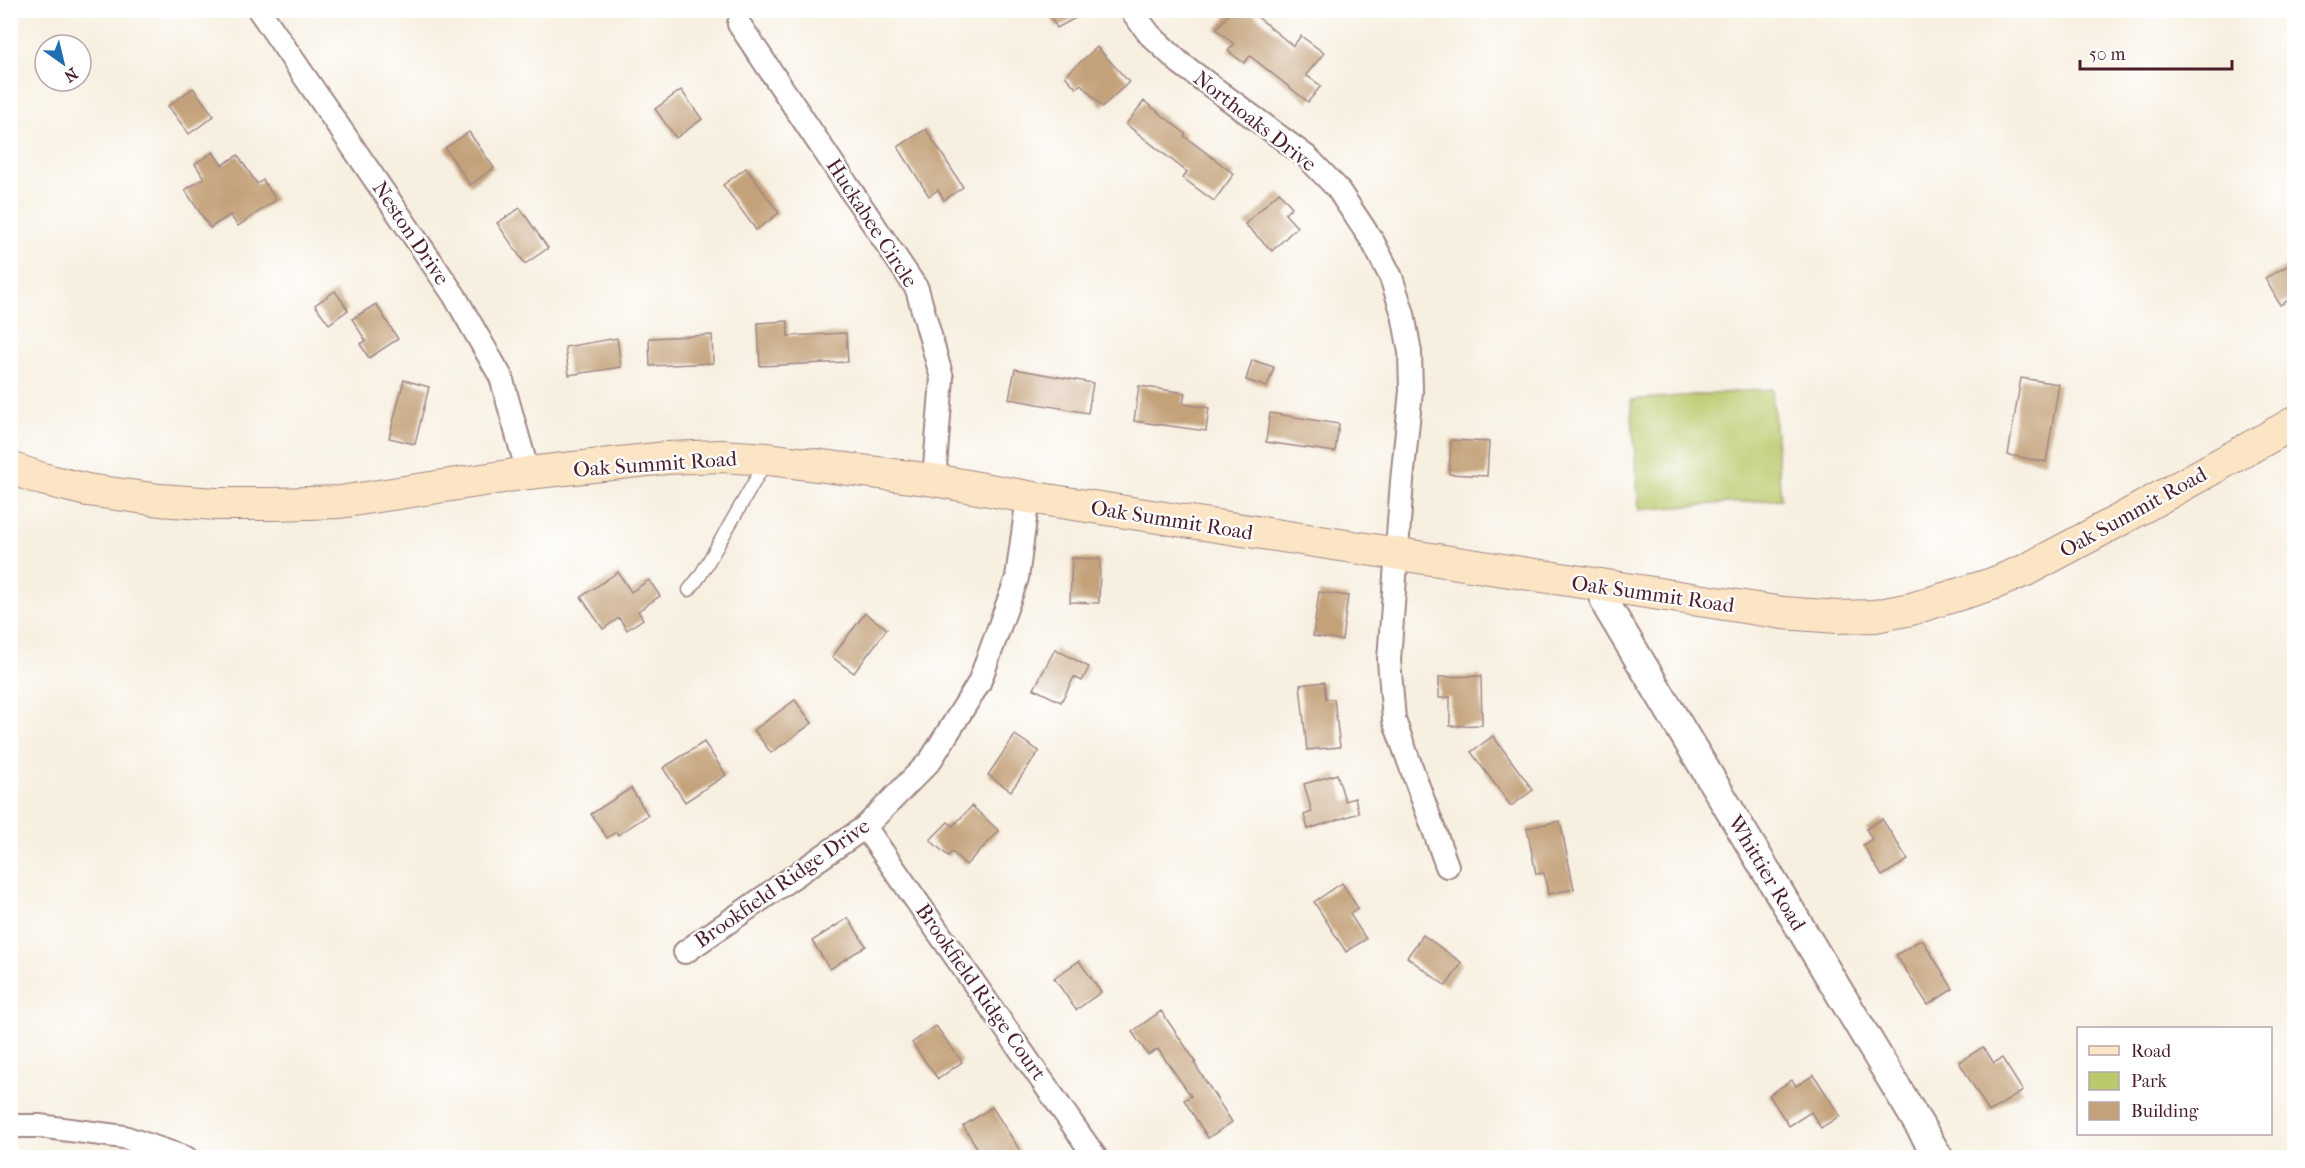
<svg xmlns="http://www.w3.org/2000/svg" width="2305" height="1168" font-family="'IM FELL French Canon',serif">
	<rect width="100%" height="100%" fill="#fff"/>
	<filter id="ink" filterUnits="userSpaceOnUse"><feTurbulence type="fractalNoise" baseFrequency=".0167" numOctaves="2"/><feDisplacementMap in="SourceGraphic" scale="12" xChannelSelector="R" yChannelSelector="G"/><feConvolveMatrix kernelMatrix="1 2 1 2 8 2 1 2 1" color-interpolation-filters="sRGB"/></filter>
	<filter id="wash" filterUnits="userSpaceOnUse"><feTurbulence type="fractalNoise" baseFrequency=".008" numOctaves="4" result="noise"/><feDisplacementMap in="SourceGraphic" scale="24" xChannelSelector="R" yChannelSelector="G"/><feGaussianBlur stdDeviation="1.35" result="paint"/><feColorMatrix in="noise" values="0 0 0 0 0 0 0 0 0 0 0 0 0 0 0 0 0 1.4 0 .05"/><feComposite in="paint" operator="in"/></filter>
	<g filter="url(#wash)">
		<rect width="100%" height="100%" fill="#f7efdf"/>
		<polygon fill="#b9c96b" stroke="#82744b" stroke-width="1.5" points="1772,389 1781,499 1639,510 1631,400"/>
		<g id="blocks">
			<g fill="#c3a179">
				<polygon points="1047,10 1090,10 1057,28"/>
				<polygon points="1232,10 1249,10 1293,46 1301,36 1324,53 1306,75 1321,86 1308,102 1250,56 1244,63 1228,51 1234,44 1216,29"/>
				<polygon points="1097,47 1129,82 1102,107 1081,84 1076,88 1065,76"/>
				<polygon points="193,88 214,116 189,134 168,106"/>
				<polygon points="681,90 702,119 676,138 655,109"/>
				<polygon points="1144,101 1186,134 1184,136 1234,174 1214,201 1183,178 1187,172 1126,124"/>
				<polygon points="926,129 963,187 944,200 938,190 929,196 898,147"/>
				<polygon points="469,132 494,168 470,185 445,148"/>
				<polygon points="213,152 222,165 238,155 257,184 263,180 276,200 238,226 230,215 210,228 185,190 204,178 195,164"/>
				<polygon points="746,168 779,213 756,230 723,185"/>
				<polygon points="1279,192 1292,207 1285,214 1297,227 1272,251 1245,224"/>
				<polygon points="520,208 548,248 525,264 497,223"/>
				<polygon points="2295,262 2295,297 2280,305 2265,278"/>
				<polygon points="335,291 348,310 329,324 315,305"/>
				<polygon points="376,304 398,339 369,358 360,344 366,341 352,319"/>
				<polygon points="788,321 788,336 846,333 848,362 760,366 758,323"/>
				<polygon points="712,335 713,363 650,366 649,338"/>
				<polygon points="617,338 621,367 569,375 565,347"/>
				<polygon points="1252,360 1274,367 1267,387 1246,380"/>
				<polygon points="1015,369 1093,383 1088,413 1009,399"/>
				<polygon points="2021,378 2059,384 2046,462 2008,455"/>
				<polygon points="404,380 429,387 415,444 389,438"/>
				<polygon points="1139,386 1185,393 1183,404 1209,408 1206,431 1134,421"/>
				<polygon points="1270,413 1339,424 1335,452 1266,442"/>
				<polygon points="1451,440 1489,442 1487,476 1449,474"/>
				<polygon points="1072,558 1100,559 1099,603 1070,602"/>
				<polygon points="618,572 631,592 649,580 660,596 638,611 643,619 627,630 619,618 603,629 581,597"/>
				<polygon points="1319,592 1348,596 1342,640 1313,636"/>
				<polygon points="865,613 887,629 854,673 832,657"/>
				<polygon points="1055,649 1089,667 1082,681 1074,677 1061,702 1034,689"/>
				<polygon points="1481,676 1482,725 1450,726 1450,697 1439,698 1439,677"/>
				<polygon points="1324,682 1326,699 1334,699 1340,747 1307,750 1300,685"/>
				<polygon points="795,700 812,723 771,753 754,730"/>
				<polygon points="1015,735 1039,751 1011,791 988,775"/>
				<polygon points="1493,736 1533,790 1511,806 1471,752"/>
				<polygon points="704,742 726,775 685,802 663,768"/>
				<polygon points="1337,774 1345,801 1355,798 1359,813 1308,829 1304,815 1312,812 1304,784"/>
				<polygon points="631,788 648,815 618,835 616,832 607,838 591,814"/>
				<polygon points="972,806 999,831 966,865 952,852 948,856 930,840 948,822 953,826"/>
				<polygon points="1882,819 1908,860 1882,876 1863,845 1872,839 1866,829"/>
				<polygon points="1560,821 1574,889 1548,894 1544,873 1536,874 1527,828"/>
				<polygon points="1342,883 1358,908 1350,914 1366,939 1346,952 1314,902"/>
				<polygon points="848,918 866,946 830,969 812,941"/>
				<polygon points="1423,935 1462,963 1446,986 1407,957"/>
				<polygon points="1922,939 1953,989 1928,1005 1896,955"/>
				<polygon points="1079,961 1101,992 1076,1010 1054,978"/>
				<polygon points="1161,1011 1196,1062 1194,1063 1232,1122 1208,1138 1184,1100 1191,1096 1158,1049 1148,1055 1132,1032"/>
				<polygon points="936,1026 962,1062 938,1079 912,1043"/>
				<polygon points="1983,1047 1994,1063 2002,1058 2023,1091 1989,1112 1959,1062"/>
				<polygon points="1814,1075 1840,1116 1821,1128 1811,1112 1789,1126 1769,1095 1792,1080 1796,1086"/>
				<polygon points="992,1107 1025,1158 984,1158 963,1126"/>
			</g>
		</g>
	</g>
	<g filter="url(#ink)">
		<use href="#blocks" fill-opacity="0" stroke="#a08785" stroke-width="1.5"/>
		<g fill="none" stroke-linecap="round" stroke-linejoin="round">
			<g stroke="#a08785" stroke-width="15">
				<polyline id="service" points="689,590 700,576 767,460"/>
			</g>
			<g stroke="#a08785" stroke-width="26">
				<g id="minor">
					<polyline points="259,10 454,295 501,377 528,473"/>
					<polyline points="1131,10 1150,35 1180,63 1307,157 1337,188 1373,242 1391,277 1403,314 1410,352 1411,391 1402,481 1389,660 1394,720 1447,866"/>
					<polyline points="739,24 917,289 942,378 934,480"/>
					<polyline points="865,827 1096,1158"/>
					<polyline points="685,952 865,827 930,761 979,683 1017,578 1028,497"/>
					<polyline points="10,1126 39,1126 124,1137 186,1158"/>
				</g>
			</g>
			<g stroke="#a08785" stroke-width="32">
				<polyline id="tertiary" points="1599,586 1608,608 1939,1158"/>
			</g>
			<g stroke="#a08785" stroke-width="34">
				<polyline id="secondary" points="10,468 42,479 87,490 160,500 216,504 275,504 340,502 528,473 666,458 721,456 768,459 934,480 1028,497 1783,613 1838,617 1875,616 1911,609 1992,584 2026,570 2116,522 2294,423"/>
			</g>
			<use href="#service" stroke="#fff" stroke-width="12"/>
			<use href="#minor" stroke="#fff" stroke-width="22"/>
			<use href="#tertiary" stroke="#fff" stroke-width="28"/>
			<use href="#secondary" stroke="#fce5c4" stroke-width="32"/>
		</g>
	</g>
	<g text-anchor="middle" stroke-width="4.5" stroke-linejoin="round" paint-order="stroke">
		<g font-size="21" fill="#4a1f2b" stroke="#fff">
			<text transform="translate(1255 121) rotate(38)" y="7">Northoaks Drive</text>
			<text transform="translate(872 223) rotate(57)" y="7">Huckabee Circle</text>
			<text transform="translate(411 233) rotate(56)" y="7">Neston Drive</text>
			<text transform="translate(655 464) rotate(-4)" y="7">Oak Summit Road</text>
			<text transform="translate(2133 512) rotate(-29)" y="7">Oak Summit Road</text>
			<text transform="translate(1172 520) rotate(9)" y="7">Oak Summit Road</text>
			<text transform="translate(1653 594) rotate(8)" y="7">Oak Summit Road</text>
			<text transform="translate(1767 873) rotate(59)" y="7">Whittier Road</text>
			<text transform="translate(782 883) rotate(-35)" y="7">Brookfield Ridge Drive</text>
			<text transform="translate(981 992) rotate(55)" y="7">Brookfield Ridge Court</text>
		</g>
	</g>
	<rect width="2305" height="1168" fill="none" stroke="#fff" stroke-width="36"/>
	<rect x="2077" y="1027" width="195" height="108" fill="#ffffff" stroke="#b7a5aa" stroke-width="1.5"/>
	<rect x="2089" y="1046" width="30" height="9" fill="#fce5c4" stroke="#b7a5aa" stroke-width="1.5"/>
	<text x="2131" y="1057" font-size="18" fill="#4a1f2b">Road</text>
	<rect x="2089" y="1072" width="30" height="18" fill="#b9c96b" stroke="#b7a5aa" stroke-width="1.5"/>
	<text x="2131" y="1087" font-size="18" fill="#4a1f2b">Park</text>
	<rect x="2089" y="1102" width="30" height="18" fill="#c3a179" stroke="#b7a5aa" stroke-width="1.5"/>
	<text x="2131" y="1117" font-size="18" fill="#4a1f2b">Building</text>
	<g transform="translate(63 63) rotate(146)"><circle r="28" fill="#ffffff" stroke="#b7a5aa" stroke-width="1.5"/>
	<path d="M0-4.5L10 22L0 15L-10 22Z" fill="#1f6fb2"/>
	<text y="-9" font-size="16" font-weight="bold" text-anchor="middle" fill="#4a1f2b">N</text>
	</g>
	<path d="M2080 60v9h152v-9" fill="none" stroke="#4a1f2b" stroke-width="3"/>
	<text x="2089" y="60" font-size="18" fill="#4a1f2b" stroke="#ffffff" stroke-width="4.5" paint-order="stroke">50 m</text>
</svg>
